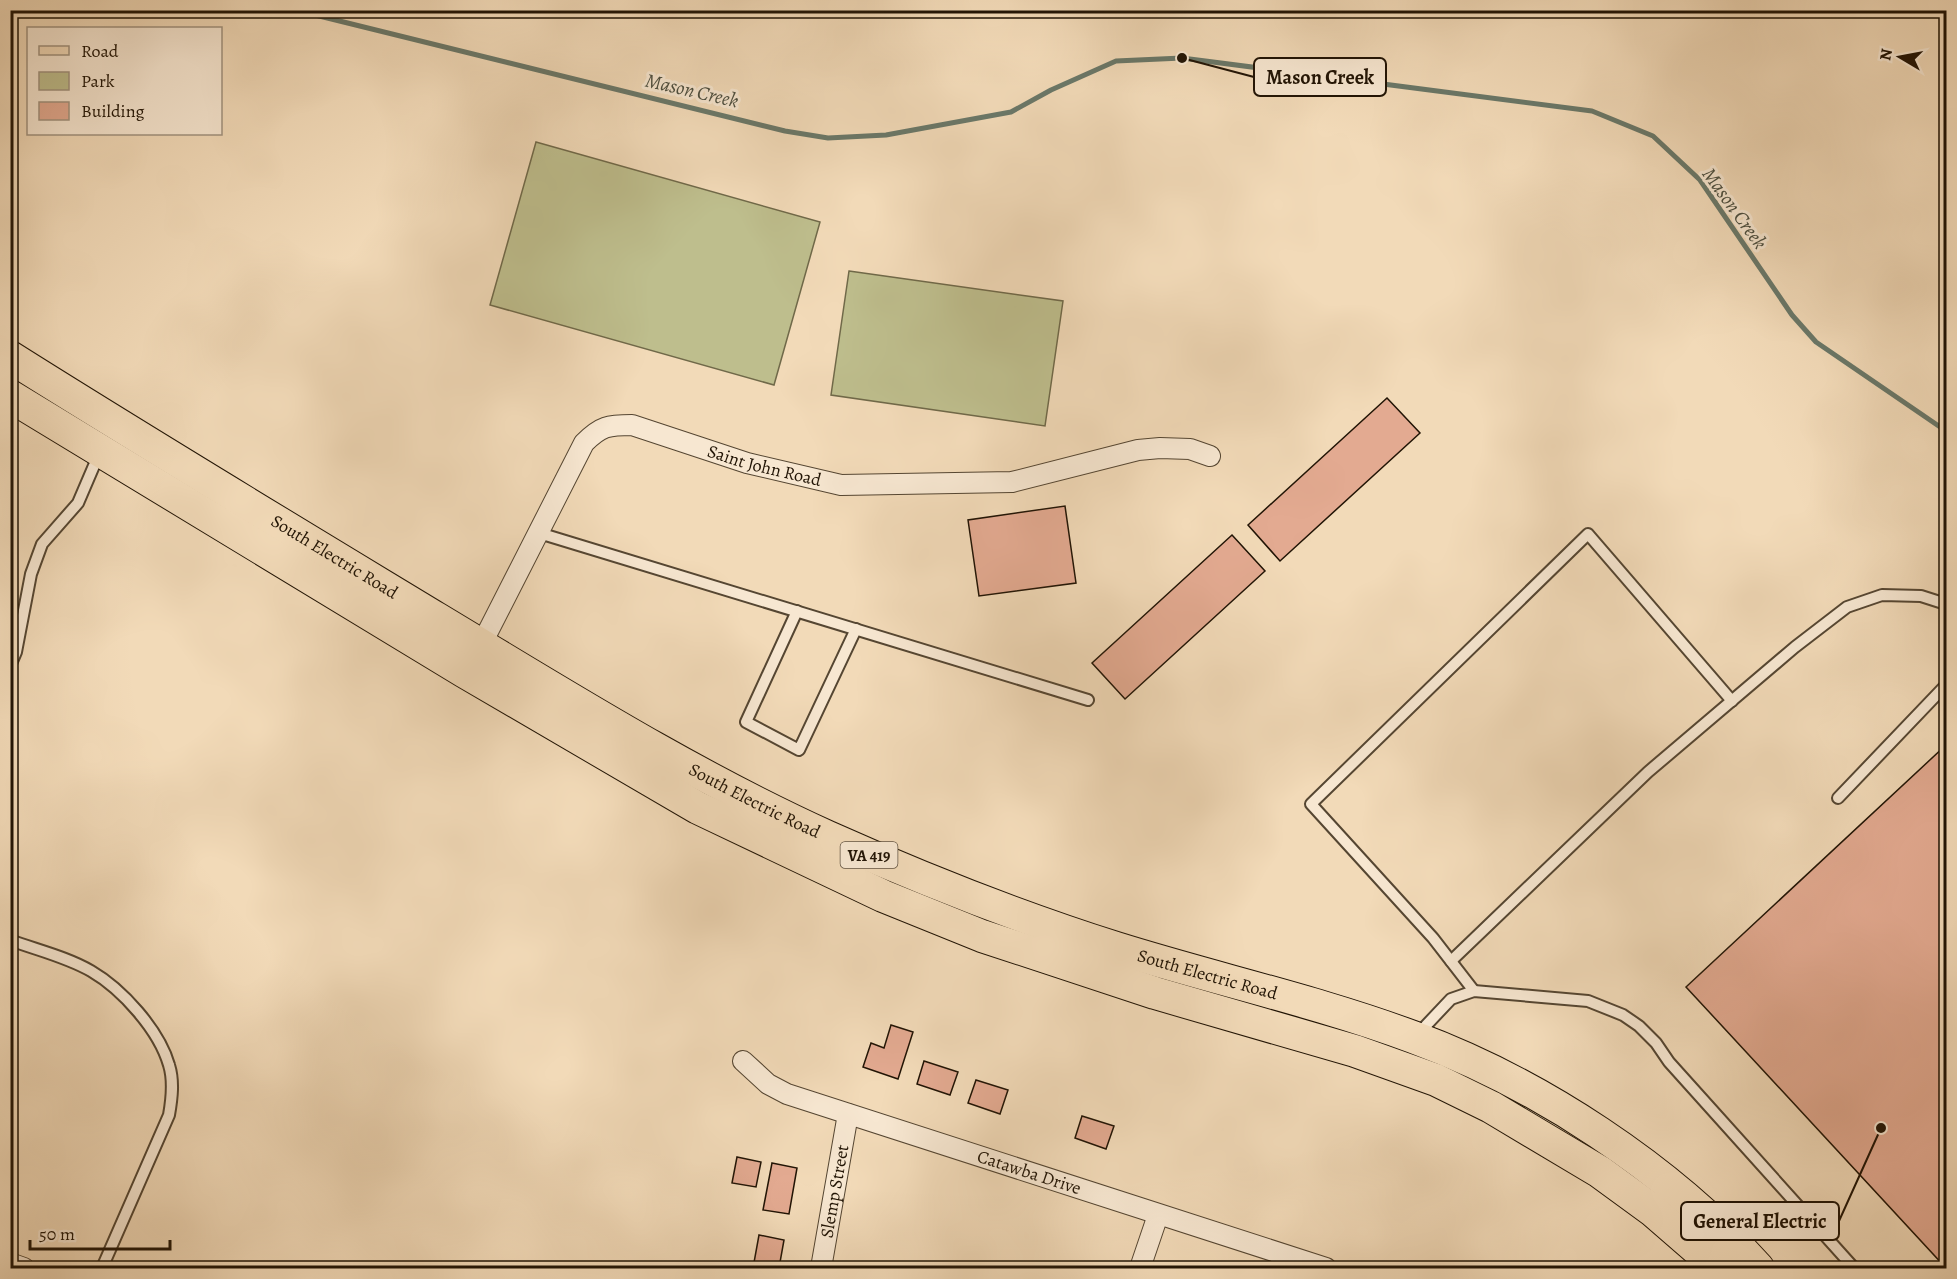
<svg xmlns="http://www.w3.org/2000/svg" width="1957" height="1279" font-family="Alegreya,serif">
	<rect width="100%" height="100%" fill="#f2dab8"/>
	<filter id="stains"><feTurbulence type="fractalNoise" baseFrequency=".00333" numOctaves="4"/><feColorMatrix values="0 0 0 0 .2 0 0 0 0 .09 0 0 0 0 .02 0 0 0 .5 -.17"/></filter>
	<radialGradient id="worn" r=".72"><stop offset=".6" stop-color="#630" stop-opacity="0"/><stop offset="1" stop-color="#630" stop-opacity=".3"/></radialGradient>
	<g fill="#bebe8d" stroke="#706949" stroke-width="1.5">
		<polygon points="536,142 820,222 774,385 490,305"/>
		<polygon points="849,271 1063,301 1045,426 831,395"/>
	</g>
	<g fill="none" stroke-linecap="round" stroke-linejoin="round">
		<polyline stroke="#6a7869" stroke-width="5" points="295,10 785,131 828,138 886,135 1011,112 1051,90 1116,61 1182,58 1592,111 1653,136 1700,180 1792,315 1816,342 1946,431"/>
	</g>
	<g fill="#e3aa91" stroke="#211405" stroke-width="1.5">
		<polygon points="1387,398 1420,433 1280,561 1248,525"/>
		<polygon points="1065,506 1076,583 979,596 968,520"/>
		<polygon points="1232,535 1265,571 1125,699 1092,663"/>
		<polygon points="1946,745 1946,1268 1686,987"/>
		<polygon points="891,1025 913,1032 898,1079 863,1067 871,1043 884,1048"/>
		<polygon points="924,1061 958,1072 950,1095 917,1084"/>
		<polygon points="976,1080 1008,1090 1000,1114 968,1103"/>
		<polygon points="1082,1116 1114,1126 1106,1149 1075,1138"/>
		<polygon points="737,1157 761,1162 756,1187 732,1183"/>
		<polygon points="772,1163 797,1168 789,1214 763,1210"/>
		<polygon points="759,1235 784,1240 779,1268 753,1268"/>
	</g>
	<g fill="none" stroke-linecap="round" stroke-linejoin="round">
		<g stroke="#554632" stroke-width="14">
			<g id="lane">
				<polyline points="539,533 1088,700"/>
				<polyline points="797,611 746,722 799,750 856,629"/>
				<polyline points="10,666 16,652 31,574 42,544 78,503 99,454"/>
				<polyline points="1838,798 1946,685"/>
				<path d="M10,940C37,950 67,957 91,971C122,989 159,1030 169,1065C174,1081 172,1098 169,1115L102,1268"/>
				<polyline points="1451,961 1648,772 1795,647 1847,607 1882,595 1921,596 1946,604"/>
				<polyline points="1474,991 1433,938 1311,804 1588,534 1732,701"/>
				<polyline points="1417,1035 1451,999 1474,991 1588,1001 1623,1015 1639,1026 1656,1043 1669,1062 1854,1268"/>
			</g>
		</g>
		<g stroke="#554632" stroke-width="22">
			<g id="street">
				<path id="s1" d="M476,655L584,443C601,426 608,425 632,425L747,463L841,485L1012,482L1138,450L1160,448L1190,449L1210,456"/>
				<path id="s2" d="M743,1061L768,1084L787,1094L1326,1268"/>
				<polyline points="10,1263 24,1268"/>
				<path id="s3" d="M821,1268L848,1114"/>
				<polyline points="1140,1268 1158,1215"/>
			</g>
		</g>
		<g stroke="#211405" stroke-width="34">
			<g id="primary">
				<path id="s4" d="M10,357C151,446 294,532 436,618C564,695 691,775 828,837C922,879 1018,917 1116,948C1215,979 1316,1001 1413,1037C1538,1083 1669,1169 1758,1268"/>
				<polyline points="10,396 465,672 698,808 883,896 982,936 1155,993 1355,1051 1436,1080 1491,1107 1600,1172 1652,1210 1719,1268"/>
			</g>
		</g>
		<use href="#lane" stroke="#f7e7d1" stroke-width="10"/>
		<use href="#street" stroke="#f7e7d1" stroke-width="20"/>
		<use href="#primary" stroke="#f2dab8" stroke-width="32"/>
	</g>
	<g text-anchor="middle" stroke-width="6" stroke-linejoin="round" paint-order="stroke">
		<rect fill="#f7e7d1" stroke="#615342" stroke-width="1.5" x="840.5" y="842" width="57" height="26" rx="4.5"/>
		<g font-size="16" font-weight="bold" fill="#211405">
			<text x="869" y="861">VA 419</text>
		</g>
		<g font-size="18" fill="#211405" stroke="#f7e7d1">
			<text dy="6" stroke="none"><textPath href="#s1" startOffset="430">Saint John Road</textPath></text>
			<text dy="6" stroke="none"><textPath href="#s4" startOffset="381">South Electric Road</textPath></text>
			<text dy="6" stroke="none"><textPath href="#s4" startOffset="867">South Electric Road</textPath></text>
			<text dy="6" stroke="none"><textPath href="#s4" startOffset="1353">South Electric Road</textPath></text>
			<text dy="6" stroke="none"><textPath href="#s2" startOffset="310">Catawba Drive</textPath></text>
			<text dy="6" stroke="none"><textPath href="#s3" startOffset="78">Slemp Street</textPath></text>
		</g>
		<g font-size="20" font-style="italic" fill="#4c4e3f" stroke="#f7e7d1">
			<text transform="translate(692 90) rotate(13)" y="7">Mason Creek</text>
			<text transform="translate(1735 208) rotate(54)" y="7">Mason Creek</text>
		</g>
	</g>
	<path fill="none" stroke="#211405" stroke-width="2" d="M1182 58L1254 77M1881 1128L1839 1221"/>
	<g fill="#211405" stroke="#f7e7d1" stroke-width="2">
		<circle cx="1182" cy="58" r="6"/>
		<circle cx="1881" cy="1128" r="6"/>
	</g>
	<g fill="#f7e7d1" stroke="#211405" stroke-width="2">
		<rect x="1254" y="58" width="132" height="38" rx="6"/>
		<rect x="1681" y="1202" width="158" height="38" rx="6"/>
	</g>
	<g font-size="20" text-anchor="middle" font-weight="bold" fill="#211405">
		<text x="1320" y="84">Mason Creek</text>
		<text x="1760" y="1228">General Electric</text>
	</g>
	<rect width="1957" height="1279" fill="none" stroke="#f2dab8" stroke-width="36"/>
	<rect x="12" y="12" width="1933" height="1255" fill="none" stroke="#211405" stroke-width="3"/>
	<rect x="18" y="18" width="1921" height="1243" fill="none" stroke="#211405" stroke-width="1.5"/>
	<rect x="27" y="27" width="195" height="108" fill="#f7e7d1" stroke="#a1937f" stroke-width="1.5"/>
	<rect x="39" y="46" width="30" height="9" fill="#f2dab8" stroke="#a1937f" stroke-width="1.5"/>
	<text x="81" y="57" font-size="18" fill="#211405">Road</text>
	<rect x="39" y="72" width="30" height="18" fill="#bebe8d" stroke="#a1937f" stroke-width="1.5"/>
	<text x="81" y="87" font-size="18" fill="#211405">Park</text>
	<rect x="39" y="102" width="30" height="18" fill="#e3aa91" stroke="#a1937f" stroke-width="1.5"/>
	<text x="81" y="117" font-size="18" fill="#211405">Building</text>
	<g transform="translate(1900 57) rotate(280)" stroke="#f7e7d1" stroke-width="4.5" paint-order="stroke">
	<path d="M0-4.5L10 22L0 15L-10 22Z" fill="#211405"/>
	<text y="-9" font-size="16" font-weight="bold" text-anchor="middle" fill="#211405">N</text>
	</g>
	<path d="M30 1240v9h140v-9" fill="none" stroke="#211405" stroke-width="3"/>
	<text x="39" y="1240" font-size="18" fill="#211405" stroke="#f7e7d1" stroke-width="4.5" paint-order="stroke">50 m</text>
	<rect width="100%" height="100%" filter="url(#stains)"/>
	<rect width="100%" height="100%" fill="url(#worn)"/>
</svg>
